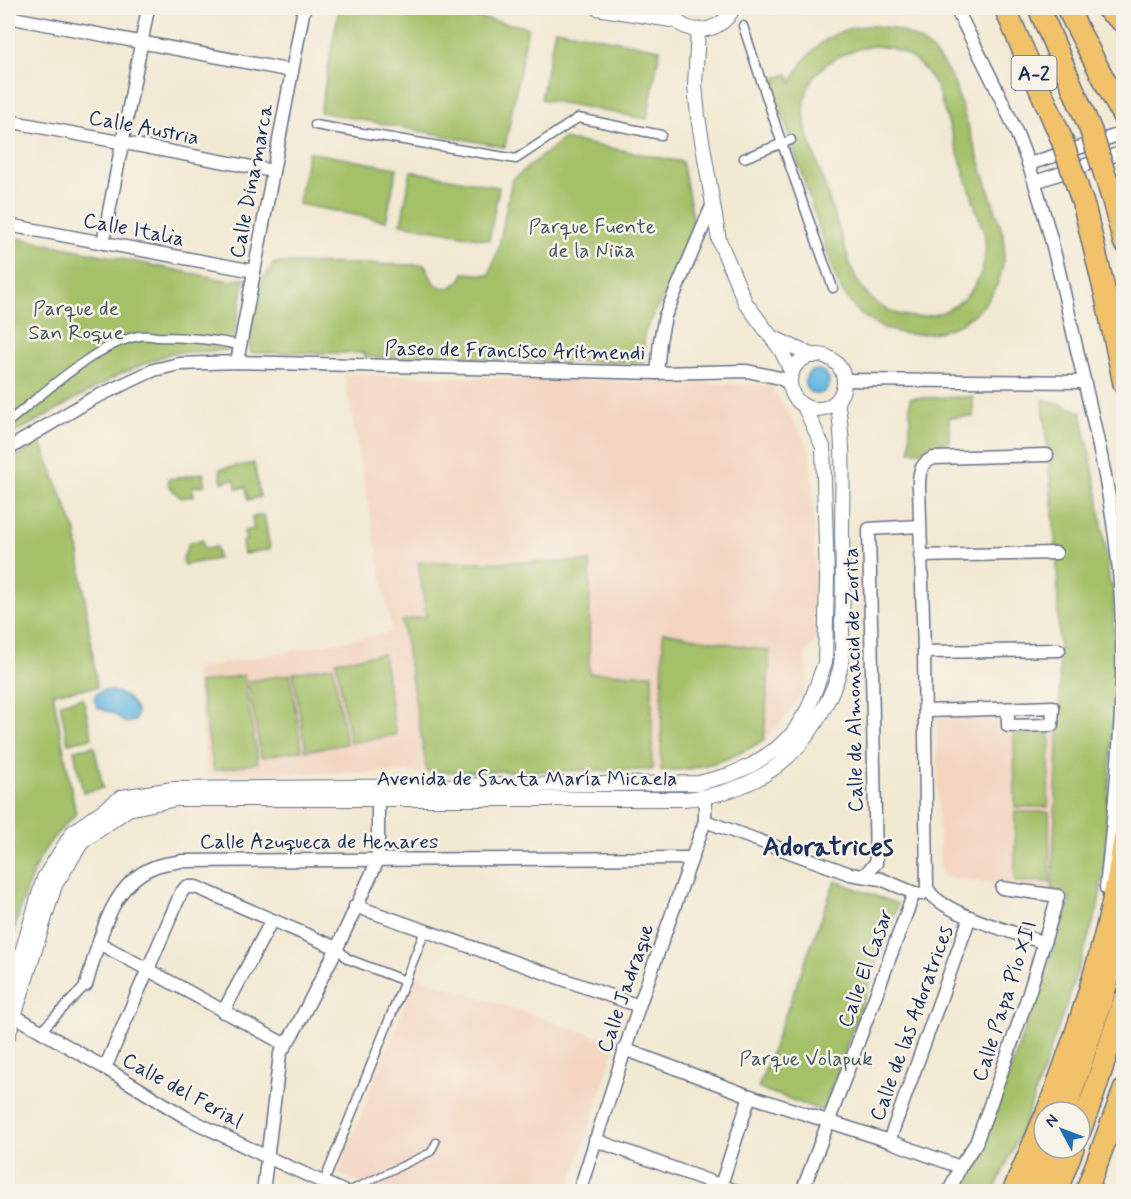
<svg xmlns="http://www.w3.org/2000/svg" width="1131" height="1199" font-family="Mynerve,sans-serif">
	<rect width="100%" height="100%" fill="#f7f3e8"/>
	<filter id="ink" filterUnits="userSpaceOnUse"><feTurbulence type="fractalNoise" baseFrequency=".0167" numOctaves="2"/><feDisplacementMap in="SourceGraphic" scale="12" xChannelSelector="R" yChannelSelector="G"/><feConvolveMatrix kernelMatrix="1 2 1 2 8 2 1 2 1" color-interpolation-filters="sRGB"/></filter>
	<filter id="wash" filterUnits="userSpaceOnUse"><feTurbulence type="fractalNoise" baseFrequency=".008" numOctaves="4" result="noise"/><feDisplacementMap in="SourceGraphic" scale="24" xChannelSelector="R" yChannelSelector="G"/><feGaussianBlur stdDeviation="1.35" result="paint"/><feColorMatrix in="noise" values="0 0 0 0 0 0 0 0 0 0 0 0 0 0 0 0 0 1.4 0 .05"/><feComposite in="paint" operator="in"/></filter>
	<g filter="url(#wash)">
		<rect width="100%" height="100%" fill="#f2e9d3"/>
		<g fill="#f3d4bf">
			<polygon points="344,374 770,385 806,441 811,454 813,485 816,641 806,652 807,683 788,715 764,740 746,751 707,766 689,770 207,774 194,669 392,632"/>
			<polygon points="1004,715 1004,731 1058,732 1052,891 940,876 936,717"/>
			<polygon points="416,976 616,1043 569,1191 380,1191 338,1174"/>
		</g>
		<g fill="#a4c068" stroke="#607863" stroke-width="1.5" fill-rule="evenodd">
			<polygon points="339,8 425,8 528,27 505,147 320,112"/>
			<path d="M876,26C913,29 938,50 954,83L1003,234C1018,339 874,375 835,276L771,80L788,74L792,83C805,48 839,24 876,26ZM872,46C903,46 923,62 937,88L985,236C994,322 883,349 852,269L806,129C796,79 827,54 872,46Z"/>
			<polygon points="555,29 660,49 647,119 541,99"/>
			<path d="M563,139L682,162L695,228L673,278L644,334V363L365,357V353H251L249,336L260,284L274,263L425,265C428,270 431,279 435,283C447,294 460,284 464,273L489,275L498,250L512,180Z"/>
			<polygon points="308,152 397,168 386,221 298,204"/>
			<polygon points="411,171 499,187 489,240 401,224"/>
			<polygon points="8,236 230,281 245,278 231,350 171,353 120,374 8,437"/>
			<polygon points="973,397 973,417 949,417 949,442 942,442 942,450 910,451 910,398"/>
			<polygon points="1043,400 1056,402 1081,412 1098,495 1110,584 1113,585 1115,686 1105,856 1098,908 1068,1000 1024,1125 994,1191 960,1192 982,1151 1066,912 1070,897 1052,891 1060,698 1057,560"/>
			<path d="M41,443L76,532L97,687L53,693L76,814C64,826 51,838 43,853C25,883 18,919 8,951V461L35,445Z"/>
			<polygon points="254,463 260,497 248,500 246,487 237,489 234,479 222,482 220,469"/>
			<polygon points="203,473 205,485 192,487 194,496 181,498 169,486 168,479"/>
			<polygon points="264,515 270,549 244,554 242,542 246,541 244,531 254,529 252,517"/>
			<polygon points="202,540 204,549 216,547 218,559 184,565 183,558 189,543"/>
			<polygon points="418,562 590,562 589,673 652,674 652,770 427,772 402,621 426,616"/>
			<path d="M663,632L770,651L764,740C728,762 702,769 661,771Z"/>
			<polygon points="383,654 396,735 350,743 336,661"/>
			<polygon points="333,666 346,744 306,751 293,673"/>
			<polygon points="290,674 302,750 261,757 248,681"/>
			<polygon points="244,675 258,763 214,771 199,683"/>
			<polygon points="83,698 92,738 68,743 60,703"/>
			<polygon points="1014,733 1050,733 1048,807 1015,807"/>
			<polygon points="94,746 103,788 83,792 74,750"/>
			<polygon points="1015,812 1049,812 1050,882 1015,882"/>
			<polygon points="835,881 898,904 823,1111 758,1088"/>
		</g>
		<g fill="#64b8e0" stroke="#40749f" stroke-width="1.5">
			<circle cx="817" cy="382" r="12"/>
			<path d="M103,690C119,691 132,697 137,713L135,721L125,723L113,713L98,708L94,699L96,694Z"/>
		</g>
	</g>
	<g filter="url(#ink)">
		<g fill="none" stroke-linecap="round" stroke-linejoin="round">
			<g stroke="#667087" stroke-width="9">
				<polyline id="service" points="346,1192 431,1152 436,1142"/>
			</g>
			<g stroke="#667087" stroke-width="11">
				<g id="pedestrian">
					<polyline points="743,26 782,144 833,288"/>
					<polyline points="315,125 516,159 578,118 661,135"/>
					<polyline points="744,158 791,140"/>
					<path d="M8,422C41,396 96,343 139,336C144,335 151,336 157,337C185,337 212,339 240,345"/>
					<polyline points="337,948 348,959 405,981"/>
					<polyline points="41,1031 86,985"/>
					<polyline points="324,1182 425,931"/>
				</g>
			</g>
			<g stroke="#667087" stroke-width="15">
				<g id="minor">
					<path d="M956,8C977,51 1001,94 1019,139C1046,207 1061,279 1077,350C1095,427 1114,504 1120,583C1127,684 1117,788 1106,888"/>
					<polyline points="8,17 292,71"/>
					<polyline points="8,121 273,171"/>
					<polyline points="1029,164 1124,133"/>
					<polyline points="1035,182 1124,152"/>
					<polyline points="8,225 254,271"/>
					<polyline points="103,243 148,8"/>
					<polyline points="237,362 304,8"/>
					<polyline points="657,373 660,341 665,316 712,206"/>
					<polyline points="844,380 1085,382"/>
					<polyline points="8,449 92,399 154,370 179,364 237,362 657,373 747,371 780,378 790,384"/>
					<polyline points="920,556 1056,553"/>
					<polyline points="924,652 1059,650"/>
					<polyline points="926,711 1053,707 1052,725 1008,726 1008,709"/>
					<polyline points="705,821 850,874 881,879 914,893 922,894"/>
					<polyline points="863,876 876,863 869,529 919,526"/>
					<polyline points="355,906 639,1006"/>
					<polyline points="99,943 286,1045"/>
					<path d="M1044,943C1018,933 936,913 927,887L924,652L919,486C919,473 920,463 934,458L1047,455"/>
					<path d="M86,985C99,944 109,884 154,867C163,863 173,863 182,861L691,858"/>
					<polyline points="8,1012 105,1068 187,1118 267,1157 345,1192"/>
					<polyline points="223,1012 272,920"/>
					<polyline points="624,1049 750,1096 889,1141 960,1167"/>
					<polyline points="105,1068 181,893 186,887 196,887 337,948"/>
					<polyline points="595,1140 739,1192"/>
					<polyline points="889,1141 970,917"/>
					<polyline points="721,1185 750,1096"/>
					<polyline points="263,1192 280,1054 296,1028 337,948 378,860 378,791"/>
					<polyline points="579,1192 639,1006 705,821 705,797"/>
					<polyline points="802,1192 914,893"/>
					<polyline points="949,1192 960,1167 976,1143 990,1105 1029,993 1058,896 1002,888"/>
				</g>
			</g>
			<g stroke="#667087" stroke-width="16">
				<g id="tertiary">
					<polyline points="597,8 677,21"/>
					<path d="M669,8C679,38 721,36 733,8"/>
					<polyline points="698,30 695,85 698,117 719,240 745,302 781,350 792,373"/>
					<polyline points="774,338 813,356"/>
					<circle cx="817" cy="382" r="27"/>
					<polyline points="8,999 44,878 73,832 122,797 173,789 699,783 729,775 752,765 776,749 793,733 808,709 825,663 827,579 823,447 804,406"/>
					<path d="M8,1036L55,885L82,842L128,809L176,799H684C748,794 796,764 825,706C831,694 839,678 841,664C843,652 842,640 842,628C843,596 843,564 842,532C842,489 845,443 837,401"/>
				</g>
			</g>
			<g stroke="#667087" stroke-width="24">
				<g id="motorway">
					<polyline points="1005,8 1062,140"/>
					<polyline points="1039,8 1091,131"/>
					<polyline points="1067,8 1124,118"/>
					<polyline points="1106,8 1124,23"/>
					<polyline points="1112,197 1124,242"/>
					<polyline points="1085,210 1106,297 1124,384"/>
					<path d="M1047,1112C1081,1025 1111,933 1124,840"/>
					<polyline points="1065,1112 1106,986 1115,949"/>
					<polyline points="1080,1131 1094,1093 1124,1000"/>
					<polyline points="1013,1192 1044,1119"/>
					<polyline points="1035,1192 1052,1148"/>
					<polyline points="1056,1192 1073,1148"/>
					<polyline points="1086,1192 1124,1090"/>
				</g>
			</g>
			<use href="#service" stroke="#fff" stroke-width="6"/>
			<use href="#pedestrian" stroke="#fff" stroke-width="8"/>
			<use href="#minor" stroke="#fff" stroke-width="12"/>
			<use href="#tertiary" stroke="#fff" stroke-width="14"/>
			<use href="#motorway" stroke="#f2c26a" stroke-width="21"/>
			<g stroke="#667087" stroke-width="24" stroke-linecap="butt">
				<g id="motorway-bridge">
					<polyline points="1091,131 1112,197"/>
					<polyline points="1062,140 1085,210"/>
				</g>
			</g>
			<use href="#motorway-bridge" stroke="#f2c26a" stroke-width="21"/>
		</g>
	</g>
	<g text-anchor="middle" stroke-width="5" stroke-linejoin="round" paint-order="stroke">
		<rect fill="#f7f3e8" stroke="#5d6a87" stroke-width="1.5" x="1011.5" y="56" width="45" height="34" rx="4.5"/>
		<g font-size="20" font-weight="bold" fill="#1b2f5e">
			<text x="1034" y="80">A-2</text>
		</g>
		<g font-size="21" fill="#1b2f5e" stroke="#f7f3e8">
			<text transform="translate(144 127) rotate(11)" y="7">Calle Austria</text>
			<text transform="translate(251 181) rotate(-79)" y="7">Calle Dinamarca</text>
			<text transform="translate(134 229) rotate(11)" y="7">Calle Italia</text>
			<text transform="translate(515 350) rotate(1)" y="7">Paseo de Francisco Aritmendi</text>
			<text transform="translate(853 680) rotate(-91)" y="7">Calle de Almonacid de Zorita</text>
			<text x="527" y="785">Avenida de Santa María Micaela</text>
			<text x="319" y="848">Calle Azuqueca de Henares</text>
			<text transform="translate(865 968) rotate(-70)" y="7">Calle El Casar</text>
			<text transform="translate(625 988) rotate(-71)" y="7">Calle Jadraque</text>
			<text transform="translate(1004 1001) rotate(-72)" y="7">Calle Papa Pío XII</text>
			<text transform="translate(911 1023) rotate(-70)" y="7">Calle de las Adoratrices</text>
			<text transform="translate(183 1090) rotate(29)" y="7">Calle del Ferial</text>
		</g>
		<g font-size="21" fill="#445a61" stroke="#f7f3e8">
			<text x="592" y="233">Parque Fuente<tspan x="592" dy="24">de la Niña</tspan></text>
			<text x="76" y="315">Parque de<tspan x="76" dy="24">San Roque</tspan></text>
			<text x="806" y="1065">Parque Volapuk</text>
		</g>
		<g font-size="27" font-weight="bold" fill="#1b2f5e" stroke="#f7f3e8">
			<text x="828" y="855">Adoratrices</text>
		</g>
	</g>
	<rect width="1131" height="1199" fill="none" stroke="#f7f3e8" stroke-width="30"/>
	<g transform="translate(1062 1130) rotate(311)"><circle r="28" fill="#f7f3e8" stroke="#9fa5b1" stroke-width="1.5"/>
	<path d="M0-4.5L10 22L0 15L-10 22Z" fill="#1f6fb2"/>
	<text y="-9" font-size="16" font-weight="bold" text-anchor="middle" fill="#1b2f5e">N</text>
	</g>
</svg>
